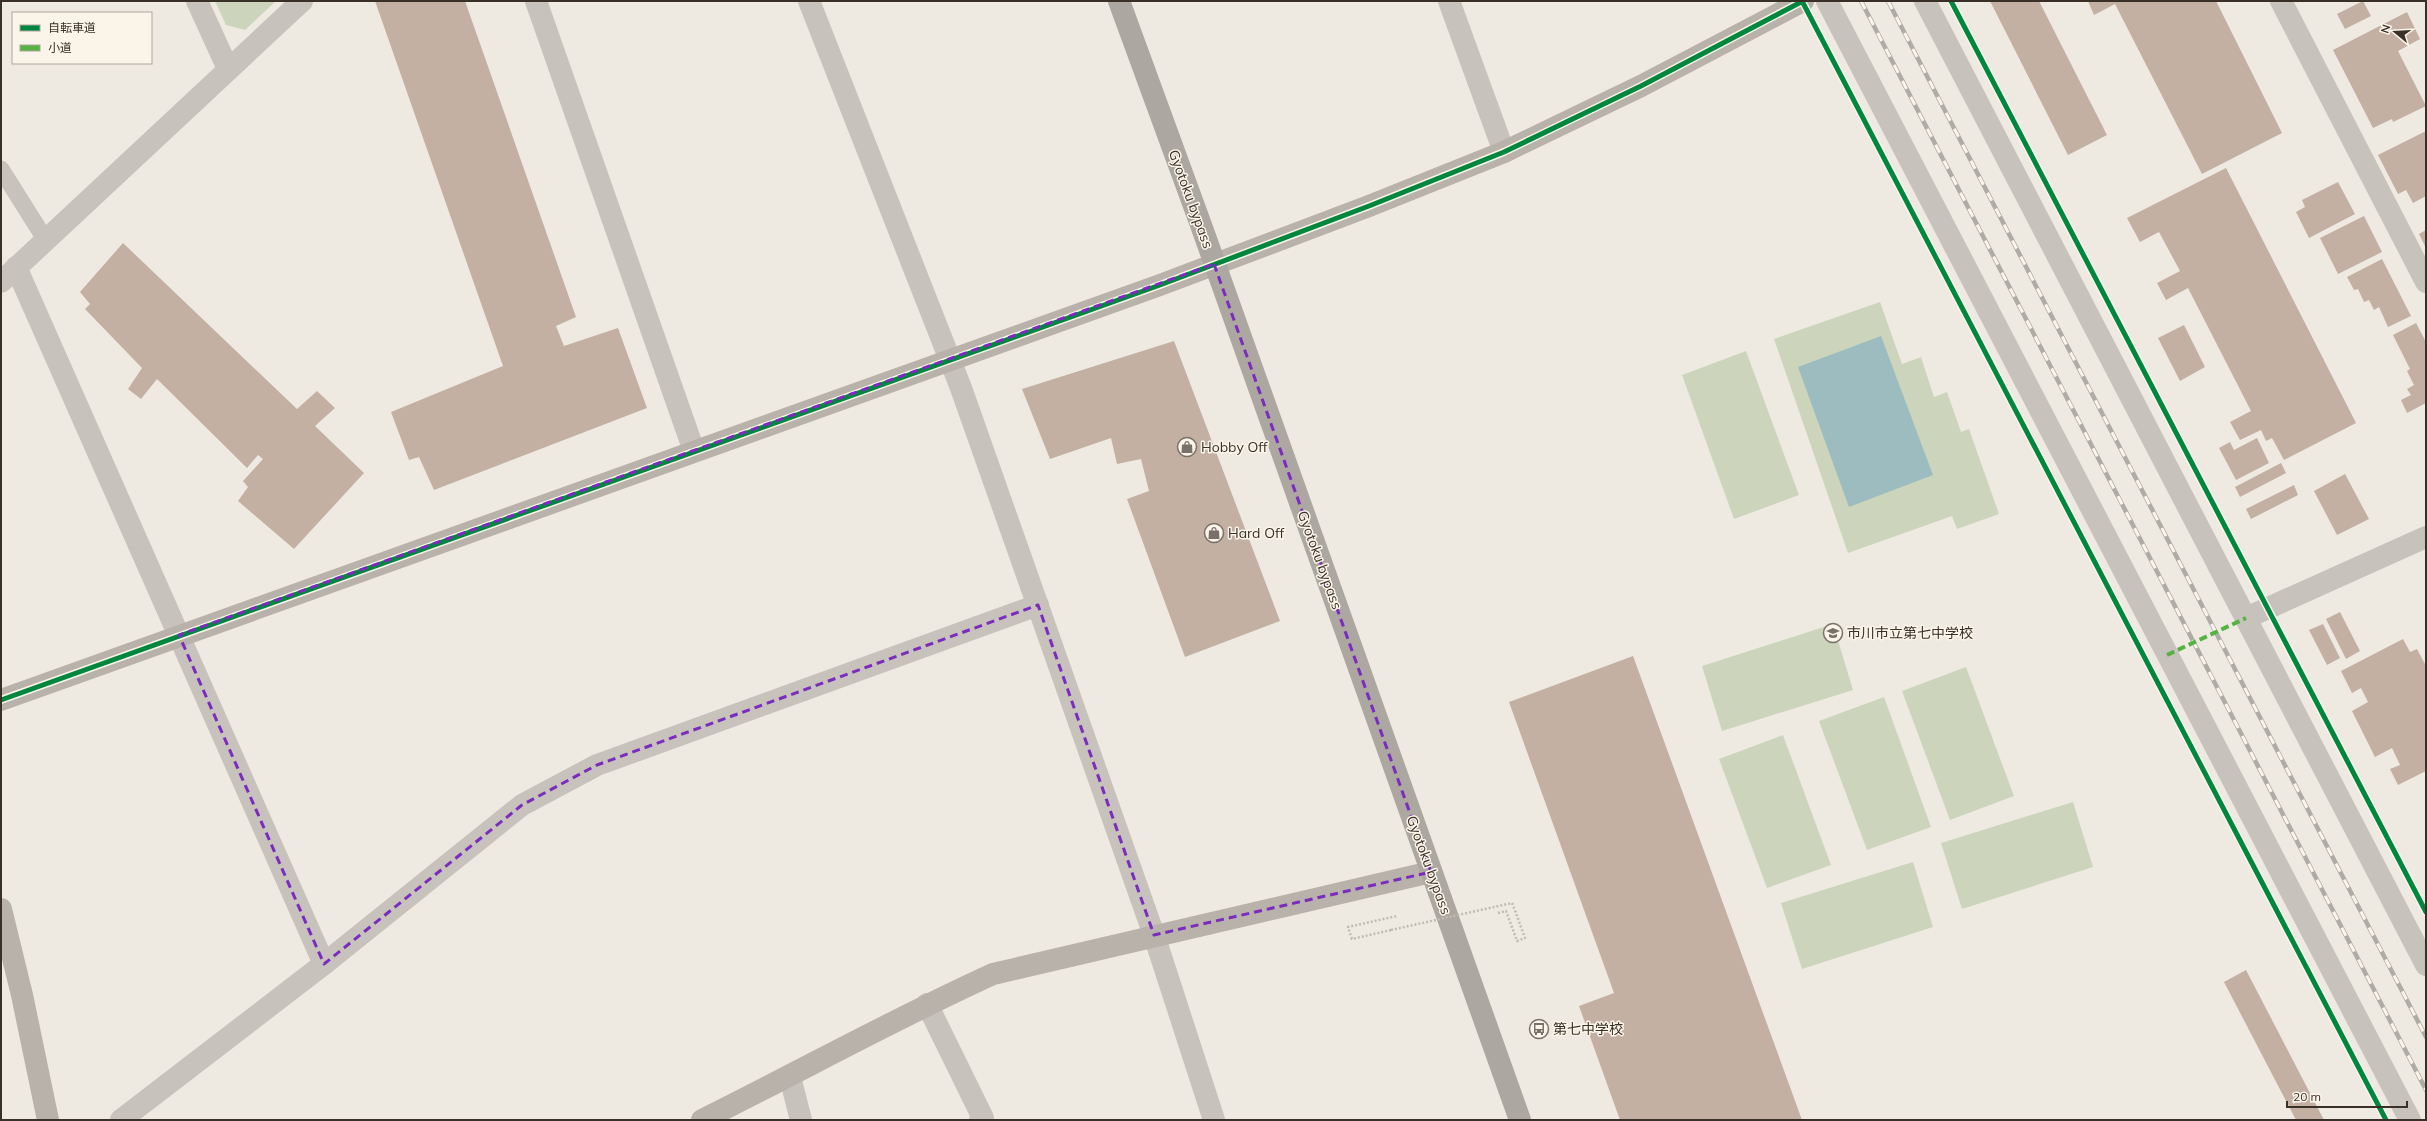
<svg xmlns="http://www.w3.org/2000/svg" width="2427" height="1121" font-family="Mulish,'Noto Sans JP',sans-serif">
	<rect width="100%" height="100%" fill="#eeeae2"/>
	<g fill="#ccd5bc">
		<polygon points="215,1 276,1 245,30 226,25"/>
		<polygon points="1880,302 1902,364 1921,357 1934,397 1947,392 1961,432 1969,429 1999,514 1957,529 1952,516 1848,553 1774,339"/>
		<polygon points="1746,351 1799,495 1734,519 1682,375"/>
		<polygon points="1833,624 1853,690 1722,731 1702,666"/>
		<polygon points="1966,667 2014,796 1950,820 1902,691"/>
		<polygon points="1884,697 1931,827 1867,850 1819,721"/>
		<polygon points="1783,735 1831,865 1767,888 1719,759"/>
		<polygon points="2073,802 2093,867 1962,909 1941,843"/>
		<polygon points="1913,862 1933,927 1802,969 1781,903"/>
	</g>
	<polygon fill="#9dbcc0" points="1881,336 1933,475 1849,507 1798,367"/>
	<g fill="#c3b0a3">
		<polygon points="375,1 465,1 576,317 556,326 564,346 618,328 647,408 434,490 419,457 409,460 391,412 503,366"/>
		<polygon points="1990,1 2039,1 2107,135 2068,155"/>
		<polygon points="2088,1 2216,1 2282,133 2202,174 2115,4 2094,15"/>
		<polygon points="2363,1 2371,16 2345,29 2337,14"/>
		<polygon points="2407,12 2420,39 2398,51 2426,106 2393,122 2392,119 2373,128 2333,50"/>
		<polygon points="2426,131 2426,196 2413,203 2406,190 2398,194 2378,155"/>
		<polygon points="2226,168 2356,423 2284,460 2272,438 2266,441 2261,430 2240,440 2230,422 2251,411 2188,288 2166,300 2157,283 2180,271 2159,232 2140,242 2127,218"/>
		<polygon points="2338,182 2355,214 2309,238 2296,212 2305,207 2302,200"/>
		<polygon points="2364,216 2382,252 2338,274 2320,238"/>
		<polygon points="2426,230 2426,248 2419,234"/>
		<polygon points="123,243 297,409 317,391 335,408 315,426 364,473 294,549 238,501 248,487 243,481 263,459 258,455 247,468 157,379 141,399 128,389 142,368 85,309 90,304 80,292"/>
		<polygon points="2382,259 2411,316 2388,327 2379,307 2374,310 2369,300 2364,302 2358,289 2354,290 2347,277"/>
		<polygon points="2416,323 2426,342 2426,403 2407,413 2401,400 2411,395 2407,389 2414,385 2407,371 2410,369 2393,335"/>
		<polygon points="2184,325 2205,367 2180,381 2158,338"/>
		<polygon points="1174,341 1280,621 1185,657 1127,499 1149,491 1141,459 1117,464 1111,438 1050,459 1022,389"/>
		<polygon points="2257,438 2269,463 2236,480 2219,448 2230,442 2234,450"/>
		<polygon points="2281,463 2286,473 2240,497 2235,487"/>
		<polygon points="2345,474 2369,519 2337,535 2314,491"/>
		<polygon points="2294,485 2298,495 2251,519 2246,509"/>
		<polygon points="2340,612 2360,651 2346,659 2326,619"/>
		<polygon points="2323,624 2340,658 2327,665 2309,630"/>
		<polygon points="2403,639 2410,652 2417,649 2426,666 2426,771 2398,785 2390,769 2400,765 2392,748 2375,757 2352,711 2368,702 2361,688 2352,693 2341,671"/>
		<polygon points="1633,656 1739,947 1802,1120 1620,1120 1579,1006 1614,993 1509,702"/>
		<polygon points="2246,970 2324,1120 2296,1120 2224,982"/>
	</g>
	<g fill="none" stroke-linecap="round" stroke-linejoin="round">
		<g stroke="#c0bbb3" stroke-width="2.5" stroke-dasharray="2 2" stroke-linecap="butt">
			<polyline points="1498,913 1506,911 1517,941 1525,938 1514,908"/>
			<polyline points="1391,930 1352,939 1348,927 1397,916"/>
		</g>
		<polyline stroke="#c7c2bb" stroke-width="17" points="1,169 45,239"/>
		<g stroke="#c7c2bb" stroke-width="22">
			<polyline points="197,1 228,69"/>
			<polyline points="536,1 694,451"/>
			<polyline points="809,1 961,388 1154,935 1214,1120"/>
			<polyline points="1449,1 1504,152"/>
			<polyline points="1827,1 2410,1120"/>
			<polyline points="1925,1 2426,965"/>
			<polyline points="2281,1 2426,282"/>
			<polyline points="16,267 324,964"/>
			<polyline points="1,282 302,1"/>
			<polyline points="2246,618 2426,537"/>
			<polyline points="927,1004 983,1118 980,1120"/>
			<polyline points="790,1077 801,1120"/>
			<polyline points="121,1120 324,964 522,805 597,765 1038,605"/>
		</g>
		<g stroke="#b8b2ab" stroke-width="22">
			<polyline points="1,700 1160,285 1369,206 1504,152 1641,86 1803,1"/>
			<polyline points="1,909 22,995 48,1120"/>
			<path d="M702,1120C799,1072 894,1019 993,974L1431,872"/>
		</g>
		<polyline stroke="#aca7a0" stroke-width="22" points="1119,1 1201,225 1520,1120"/>
		<g stroke="#afaba5" stroke-width="4.5">
			<g id="rail">
				<polyline points="1861,1 2426,1090"/>
				<polyline points="1888,1 2426,1037"/>
			</g>
		</g>
		<use href="#rail" stroke="#fbf5e9" stroke-width="3" stroke-dasharray="9" stroke-linecap="butt"/>
		<polyline stroke="#c0bbb3" stroke-width="2.5" stroke-dasharray="2 2" stroke-linecap="butt" points="1391,930 1512,903 1514,908"/>
		<polyline stroke="#56b245" stroke-width="4" stroke-dasharray="8 4" stroke-linecap="butt" points="2167,655 2246,618"/>
		<g stroke="#fbf5e9" stroke-width="8">
			<g id="cycleway">
				<polyline points="1802,1 2386,1120"/>
				<polyline points="1951,1 2426,912"/>
				<polyline points="1,700 1160,285 1369,206 1504,152 1641,86 1803,1"/>
			</g>
		</g>
		<use href="#cycleway" stroke="#00873e" stroke-width="5"/>
	</g>
	<path fill="none" stroke="#7b2cbf" stroke-width="3" stroke-dasharray="8 5" stroke-linejoin="round" d="M1214,264L1431,872L1154,935L1038,605L597,765L522,805L324,964L179,635Z"/>
	<defs>
		<g id="shop-ring" transform="scale(1)"><circle r="9.5" fill="#fbf5e9" stroke="#787169" stroke-width="1.5"/><path d="M-5-2.5h2.3a2.7 3.5 0 0 1 5.4 0H5L5.5 6h-11ZM-1.5-2.5h3a1.5 2.3 0 0 0-3 0Z" fill="#787169"/></g>
		<g id="school-ring" transform="scale(1)"><circle r="9.5" fill="#fbf5e9" stroke="#787169" stroke-width="1.5"/><path d="M0-5L7-2L0 1L-7-2ZM-4 1L0 2.5L4 1V4Q0 6-4 4Z" fill="#787169"/></g>
		<g id="bus-ring" transform="scale(1)"><circle r="9.5" fill="#fbf5e9" stroke="#787169" stroke-width="1.5"/><path d="M-5-6H5V4H4V6H2V4H-2V6H-4V4H-5ZM-3.5-4V0h7V-4ZM-3.5 1.2v1.5H-2V1.2ZM2 1.2v1.5H3.5V1.2Z" fill="#787169"/></g>
	</defs>
	<g fill-rule="evenodd">
		<use href="#shop-ring" x="1187" y="447"/>
		<use href="#shop-ring" x="1214" y="533"/>
		<use href="#school-ring" x="1833" y="633"/>
		<use href="#bus-ring" x="1539" y="1029"/>
	</g>
	<g text-anchor="middle" stroke-width="3" stroke-linejoin="round" paint-order="stroke">
		<g font-size="14" fill="#393028" stroke="#fbf5e9">
			<text transform="translate(1191 199) rotate(70)" y="5">Gyotoku bypass</text>
			<text transform="translate(1320 560) rotate(70)" y="5">Gyotoku bypass</text>
			<text transform="translate(1429 865) rotate(70)" y="5">Gyotoku bypass</text>
		</g>
		<g font-size="14" fill="#393028" stroke="#fbf5e9" text-anchor="start">
			<text x="1201" y="452">Hobby Off</text>
			<text x="1228" y="538">Hard Off</text>
			<text x="1847" y="638">市川市立第七中学校</text>
			<text x="1553" y="1034">第七中学校</text>
		</g>
	</g>
	<rect width="2427" height="1121" fill="none" stroke="#393028" stroke-width="4"/>
	<rect x="12" y="12" width="140" height="52" fill="#fbf5e9" stroke="#ada69c"/>
	<rect x="20" y="25" width="20" height="6" fill="#00873e" stroke="#ada69c"/>
	<text x="48" y="32" font-size="12" fill="#393028">自転車道</text>
	<rect x="20" y="45" width="20" height="6" fill="#56b245" stroke="#ada69c"/>
	<text x="48" y="52" font-size="12" fill="#393028">小道</text>
	<g transform="translate(2395 32) rotate(288)" stroke="#fbf5e9" stroke-width="3" paint-order="stroke">
	<path d="M0-3L7 15L0 10L-7 15Z" fill="#393028"/>
	<text y="-6" font-size="11" font-weight="bold" text-anchor="middle" fill="#393028">N</text>
	</g>
	<path d="M2287 1101v6h120v-6" fill="none" stroke="#393028" stroke-width="2"/>
	<text x="2293" y="1101" font-size="12" fill="#393028" stroke="#fbf5e9" stroke-width="3" paint-order="stroke">20 m</text>
</svg>
